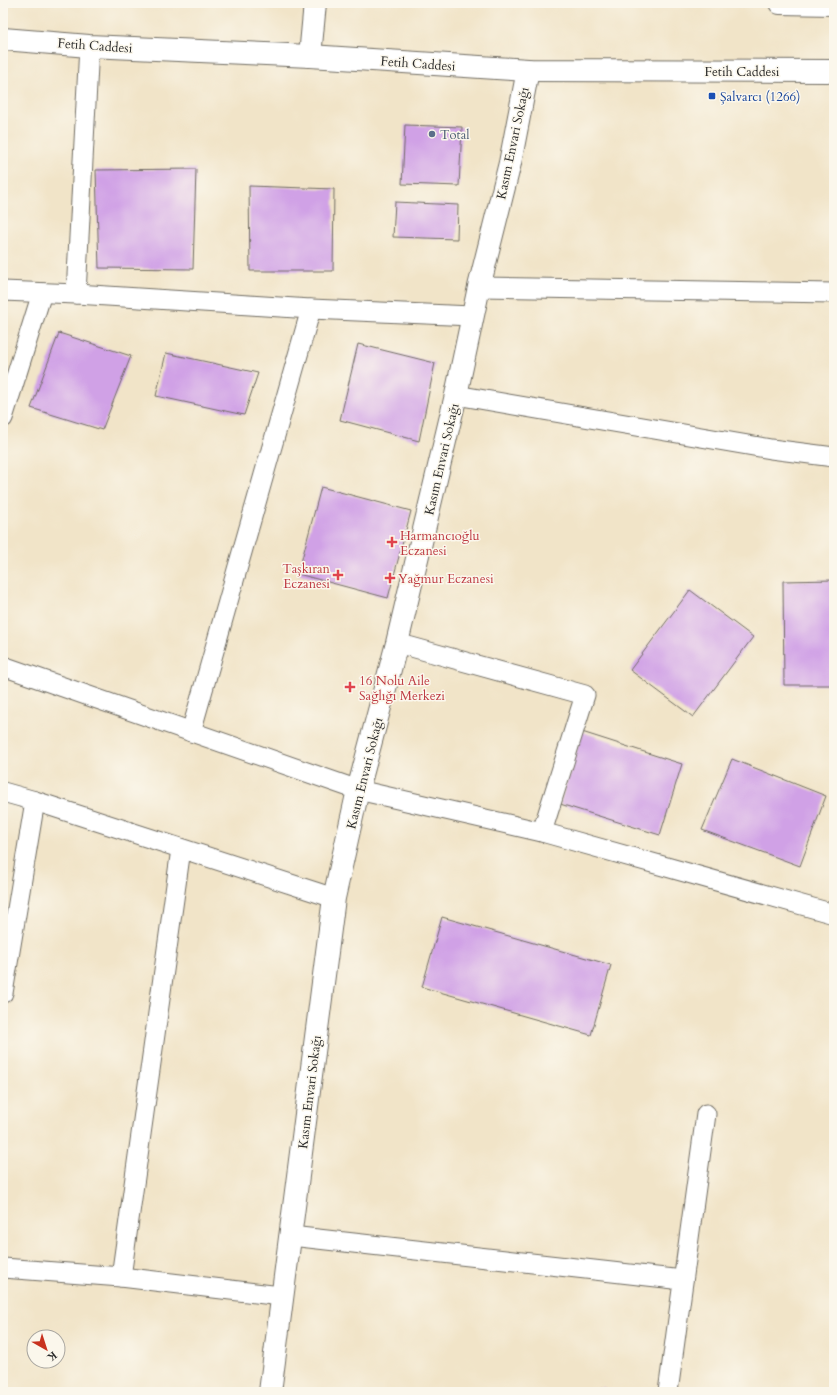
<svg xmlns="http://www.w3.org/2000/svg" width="837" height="1395" font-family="Cardo,serif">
	<rect width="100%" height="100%" fill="#fbf7ec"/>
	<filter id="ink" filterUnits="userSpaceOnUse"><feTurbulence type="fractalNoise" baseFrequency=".025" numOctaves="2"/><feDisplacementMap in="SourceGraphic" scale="8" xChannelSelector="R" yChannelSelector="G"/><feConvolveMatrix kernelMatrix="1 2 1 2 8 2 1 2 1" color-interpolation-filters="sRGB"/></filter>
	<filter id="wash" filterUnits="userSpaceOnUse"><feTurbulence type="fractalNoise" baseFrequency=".012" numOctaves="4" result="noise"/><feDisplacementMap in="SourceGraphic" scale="16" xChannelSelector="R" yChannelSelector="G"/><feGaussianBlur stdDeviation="0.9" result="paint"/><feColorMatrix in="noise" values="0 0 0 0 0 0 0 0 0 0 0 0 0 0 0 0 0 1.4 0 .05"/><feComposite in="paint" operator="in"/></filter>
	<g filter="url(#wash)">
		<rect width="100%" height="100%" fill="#f1e4c8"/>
		<g id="blocks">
			<g fill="#d0a1e6">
				<polygon points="405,125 462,127 459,186 402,184"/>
				<polygon points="196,169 193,269 99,268 96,170"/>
				<polygon points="249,186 334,189 333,271 250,271"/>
				<polygon points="395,202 458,205 457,239 393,237"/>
				<polygon points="59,333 131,356 102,430 31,408"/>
				<polygon points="358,344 435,363 419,441 340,420"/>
				<polygon points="166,353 258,373 244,415 156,396"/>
				<polygon points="321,487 411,511 388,598 298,574"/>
				<polygon points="834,580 834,685 784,685 783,581"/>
				<polygon points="690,590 753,637 693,717 630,670"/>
				<polygon points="582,732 682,764 660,835 560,804"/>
				<polygon points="732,759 826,796 800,866 702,830"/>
				<polygon points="442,917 611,965 591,1035 422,987"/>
				<polygon points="602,1387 613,1392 600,1392"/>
			</g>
		</g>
	</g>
	<g filter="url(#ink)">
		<use href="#blocks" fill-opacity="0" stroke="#706c62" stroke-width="1"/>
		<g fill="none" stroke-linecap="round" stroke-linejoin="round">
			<g stroke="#706c62" stroke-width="21">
				<g id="street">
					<polyline points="479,287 834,293"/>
					<polyline points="3,291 76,294 311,309 472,316"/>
					<polyline points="76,294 89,46"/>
					<polyline points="456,395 771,449 834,457"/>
					<polyline points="3,418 42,293"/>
					<polyline points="397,643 585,695 542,832"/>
					<polyline points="3,666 358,790 542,832 834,914"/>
					<polyline points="191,732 311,309"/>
					<polyline points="3,792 35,801 334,898"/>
					<polyline points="3,993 35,801"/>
					<polyline points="291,1236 683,1280"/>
					<polyline points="3,1268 121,1277 281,1296"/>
					<polyline points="121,1277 181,849"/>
					<polyline points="668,1392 706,1114"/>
				</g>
			</g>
			<g stroke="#706c62" stroke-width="24">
				<polyline id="secondary" points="270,1392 334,898 358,790 397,643 456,395 479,287 510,163 528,70"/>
			</g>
			<g stroke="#706c62" stroke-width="24">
				<g id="primary">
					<polyline points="780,3 834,4"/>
					<polyline points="3,39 89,46 310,56 528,70 834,71"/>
					<polyline points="310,56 315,3"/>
				</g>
			</g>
			<use href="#street" stroke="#fff" stroke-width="19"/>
			<use href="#secondary" stroke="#fff" stroke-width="22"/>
			<use href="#primary" stroke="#fff" stroke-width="22"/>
		</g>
	</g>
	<rect fill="#1a4fb4" stroke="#fbf7ec" stroke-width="1.5" x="708" y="92" width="8" height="8" rx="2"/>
	<circle fill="#5c6f8a" stroke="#fbf7ec" stroke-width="1.5" cx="432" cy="134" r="4"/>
	<g fill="#e0444e" stroke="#fbf7ec" stroke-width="1.5">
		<path d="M390 536h4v4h4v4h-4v4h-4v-4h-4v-4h4z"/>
		<path d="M336 569h4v4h4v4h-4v4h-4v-4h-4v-4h4z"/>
		<path d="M388 572h4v4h4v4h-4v4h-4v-4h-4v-4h4z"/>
		<path d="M348 681h4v4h4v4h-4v4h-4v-4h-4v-4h4z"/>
	</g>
	<g text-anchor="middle" stroke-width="3" stroke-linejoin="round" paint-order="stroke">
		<g font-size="13" fill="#2b2b2b" stroke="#fbf7ec">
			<text transform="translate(95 45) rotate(4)" y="5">Fetih Caddesi</text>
			<text transform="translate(418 63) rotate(4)" y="5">Fetih Caddesi</text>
			<text x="742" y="76">Fetih Caddesi</text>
			<text transform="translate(512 143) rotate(-78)" y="5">Kasım Envari Sokağı</text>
			<text transform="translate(441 459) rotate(-77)" y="5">Kasım Envari Sokağı</text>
			<text transform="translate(364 773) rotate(-76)" y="5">Kasım Envari Sokağı</text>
			<text transform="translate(309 1092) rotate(-83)" y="5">Kasım Envari Sokağı</text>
		</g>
		<g font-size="13" fill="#164399" stroke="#fbf7ec" text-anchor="start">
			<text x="720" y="101">Şalvarcı (1266)</text>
		</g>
		<g font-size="13" fill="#4e5e75" stroke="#fbf7ec" text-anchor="start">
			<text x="440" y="139">Total</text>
		</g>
		<g font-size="13" fill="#be3a42" stroke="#fbf7ec" text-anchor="start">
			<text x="400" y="540">Harmancıoğlu<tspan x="400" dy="15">Eczanesi</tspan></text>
			<text x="330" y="573" text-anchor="end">Taşkıran<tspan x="330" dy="15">Eczanesi</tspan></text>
			<text x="398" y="583">Yağmur Eczanesi</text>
			<text x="359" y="685">16 Nolu Aile<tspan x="359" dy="15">Sağlığı Merkezi</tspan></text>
		</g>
	</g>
	<rect width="837" height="1395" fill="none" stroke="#fbf7ec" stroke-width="16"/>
	<g transform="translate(46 1349) rotate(141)"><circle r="19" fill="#fbf7ec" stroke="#a8a59f"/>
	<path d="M0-3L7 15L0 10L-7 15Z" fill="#c8321e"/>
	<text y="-6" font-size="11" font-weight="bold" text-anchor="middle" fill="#2b2b2b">K</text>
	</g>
</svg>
